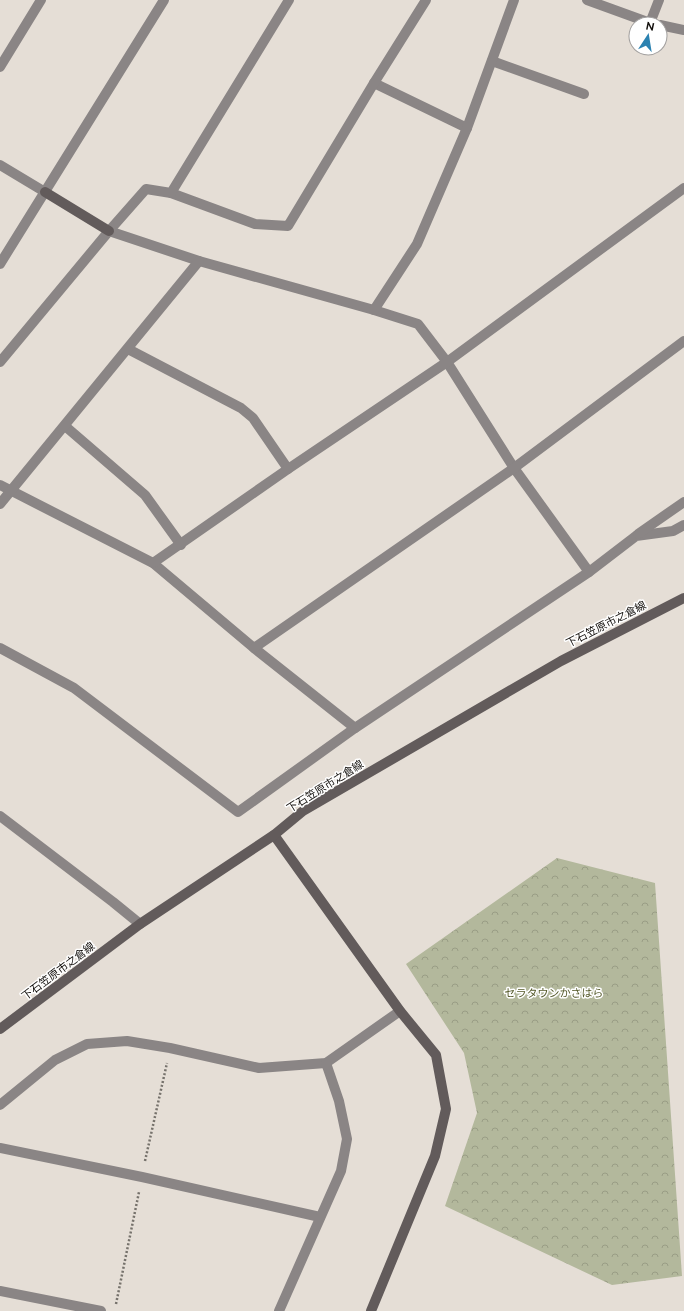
<svg xmlns="http://www.w3.org/2000/svg" width="684" height="1311" font-family="Raleway,'Noto Sans JP',sans-serif">
	<defs>
		<pattern id="park-crowns" width="20" height="18" patternUnits="userSpaceOnUse"><rect width="20" height="18" fill="#b3b89c"/><path d="M2 6a3 3 0 1 1 6 0M12 15a3 3 0 1 1 6 0" fill="none" stroke="#999d85"/></pattern>
	</defs>
	<rect width="100%" height="100%" fill="#e5ded6"/>
	<polygon fill="url(#park-crowns)" points="557,858 655,883 682,1276 612,1285 445,1206 477,1113 464,1053 406,964"/>
	<g fill="none" stroke-linecap="round" stroke-linejoin="round">
		<g stroke="#76726c" stroke-width="2.5" stroke-dasharray="2 2" stroke-linecap="butt">
			<polyline points="145,1161 167,1063"/>
			<polyline points="116,1304 139,1192"/>
		</g>
		<g stroke="#8a8585" stroke-width="10">
			<polyline points="587,0 653,24"/>
			<polyline points="650,23 659,0"/>
			<polyline points="660,25 684,30"/>
			<polyline points="492,61 584,94"/>
			<polyline points="0,67 41,0"/>
			<polyline points="374,83 467,128"/>
			<polyline points="0,165 45,192"/>
			<polyline points="171,193 255,224 288,226 374,83 426,0"/>
			<polyline points="109,231 199,261 374,310 418,324 447,362 514,468 589,572"/>
			<polyline points="0,264 164,0"/>
			<polyline points="374,310 417,244 467,128 514,0"/>
			<polyline points="128,349 241,408 253,418 288,469"/>
			<polyline points="0,362 109,231 146,189 171,193 289,0"/>
			<polyline points="65,426 145,495 181,545"/>
			<polyline points="0,485 153,563 254,648 355,728 589,572 636,536 673,531 684,525"/>
			<polyline points="0,504 199,261"/>
			<polyline points="638,534 684,502"/>
			<polyline points="153,563 288,469 447,362 684,188"/>
			<polyline points="0,648 74,688 238,812 355,728"/>
			<polyline points="254,648 514,468 684,341"/>
			<polyline points="0,816 113,902 140,924"/>
			<polyline points="0,1105 55,1060 87,1044 127,1041 170,1048 259,1068 326,1063 400,1011"/>
			<polyline points="0,1148 142,1177 320,1217"/>
			<polyline points="0,1291 101,1311"/>
			<polyline points="279,1311 341,1171 347,1139 339,1101 326,1063"/>
		</g>
		<g stroke="#625b5b" stroke-width="10">
			<polyline points="45,192 109,231"/>
			<polyline points="274,835 400,1011 436,1055 446,1109 435,1156 371,1311"/>
			<polyline points="0,1029 140,924 274,835 303,811 561,661 684,598"/>
		</g>
	</g>
	<g text-anchor="middle" stroke-width="3" stroke-linejoin="round" paint-order="stroke">
		<g font-size="11" fill="#13100d" stroke="#fff">
			<text transform="translate(606 624) rotate(-27)" y="4">下石笠原市之倉線</text>
			<text transform="translate(325 786) rotate(-32)" y="4">下石笠原市之倉線</text>
			<text transform="translate(58 971) rotate(-37)" y="4">下石笠原市之倉線</text>
		</g>
		<g font-size="11" fill="#555a2a" stroke="#fff">
			<text x="554" y="997">セラタウンかさはら</text>
		</g>
	</g>
	<g transform="translate(648 36) rotate(12)"><circle r="19" fill="#ffffff" stroke="#a19f9e"/>
	<path d="M0-3L7 15L0 10L-7 15Z" fill="#2b82b1"/>
	<text y="-6" font-size="11" font-weight="bold" text-anchor="middle" fill="#13100d">N</text>
	</g>
</svg>
